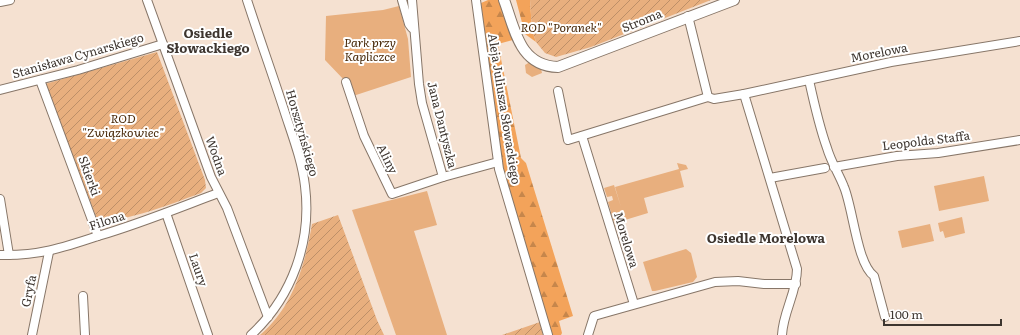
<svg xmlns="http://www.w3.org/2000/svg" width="1020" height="335" font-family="Literata,serif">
	<defs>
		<pattern id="forest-firs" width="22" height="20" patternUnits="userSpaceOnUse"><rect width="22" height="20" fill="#f3a35a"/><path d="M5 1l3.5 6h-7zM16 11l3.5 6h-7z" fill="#c6864b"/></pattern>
		<pattern id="garden-furrows" width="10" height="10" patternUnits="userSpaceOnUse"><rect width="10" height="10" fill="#e8af7e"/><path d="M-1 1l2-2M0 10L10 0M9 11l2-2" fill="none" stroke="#bd8f68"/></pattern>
	</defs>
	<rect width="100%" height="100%" fill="#f5e1d1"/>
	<g fill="#e8af7e">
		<polygon points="399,6 408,39 411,77 353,96 346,82 325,60 326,16 383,10"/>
		<polygon points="530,62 541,69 542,73 532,77 526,73 525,65"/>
		<polygon points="677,163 686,165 688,169 680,171 684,187 644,198 648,213 625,220 625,223 615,226 608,202 613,200 612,196 607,197 604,188 614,185 621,207 615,187 679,169"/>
		<polygon points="984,176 989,201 939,211 934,186"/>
		<polygon points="427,191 437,225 414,231 447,335 396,335 352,210"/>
		<polygon points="962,217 965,233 945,238 943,231 940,232 938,223"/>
		<polygon points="930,224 934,241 902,248 898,231"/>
		<polygon points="686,249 691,253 697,277 693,282 655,291 652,291 643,262"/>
	</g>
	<g fill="url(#forest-firs)">
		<polygon points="488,0 498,0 501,5 513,40 498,44 521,158 526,163 573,316 559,321 562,333 561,335 551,335 505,175 498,140 481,3"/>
		<polygon points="516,0 530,0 532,30 536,42 525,34"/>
	</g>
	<g fill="url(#garden-furrows)">
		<polygon points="530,0 711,0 591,47 556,57 545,53 536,42 532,30"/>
		<path d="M157,52L205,180L206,188L201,193C179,201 117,226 97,219L45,84Z"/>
		<path d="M338,215L377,320L384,335H260C293,307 305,265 312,224Z"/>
		<polygon points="540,322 543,335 502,335"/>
	</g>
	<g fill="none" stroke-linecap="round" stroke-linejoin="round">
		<g stroke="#877668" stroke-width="10">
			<g id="minor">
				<polyline points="147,0 211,177 227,208 268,317"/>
				<path d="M247,0C259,37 272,73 284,110C292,135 302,160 305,186C312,242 292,297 251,335"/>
				<polyline points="402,0 409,24 412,28"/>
				<polyline points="412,0 419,84 422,103 443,177 498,162"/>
				<polyline points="476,0 499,169 548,335"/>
				<polyline points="0,2 10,0"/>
				<path d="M688,16L708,97L714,99L744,94L797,269C797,292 783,312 782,335"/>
				<polyline points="40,80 98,236"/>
				<path d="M809,80C814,103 819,126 827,148C831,162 839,174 844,187C853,208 857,264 874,276L885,317"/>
				<polyline points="346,82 364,136 392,194 443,177"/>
				<polyline points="0,90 78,70 163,44"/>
				<polyline points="558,91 568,140 708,97"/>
				<polyline points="744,94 891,62 1020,41"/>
				<polyline points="582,136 634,304"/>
				<polyline points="834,167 897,156 938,153 1020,140"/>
				<polyline points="770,178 825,168"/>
				<polyline points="0,199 9,255"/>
				<polyline points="166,213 208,335"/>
				<path d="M0,255C38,256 62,248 98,236C139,224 178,208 218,193"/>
				<polyline points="83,296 85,335"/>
				<polyline points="32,335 49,252"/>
				<polyline points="588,335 594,316 715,282 738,281 764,284 796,284"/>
			</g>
		</g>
		<g stroke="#877668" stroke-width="12">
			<path id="tertiary" d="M504,0C515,29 519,66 558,67L734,0"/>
		</g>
		<use href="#minor" stroke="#fff" stroke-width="8"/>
		<use href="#tertiary" stroke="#fff" stroke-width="10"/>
	</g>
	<g text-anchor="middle" stroke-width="4" stroke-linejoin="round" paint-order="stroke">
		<g font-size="12" fill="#3d352f" stroke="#fff">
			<text transform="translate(642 21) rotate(-22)" y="4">Stroma</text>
			<text transform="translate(879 53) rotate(-11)" y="4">Morelowa</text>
			<text transform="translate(78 56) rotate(-16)" y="4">Stanisława Cynarskiego</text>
			<text transform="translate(504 109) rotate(81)" y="4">Aleja Juliusza Słowackiego</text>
			<text transform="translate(442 125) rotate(76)" y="4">Jana Dantyszka</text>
			<text transform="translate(302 133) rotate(74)" y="4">Horsztyńskiego</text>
			<text transform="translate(926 141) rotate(-7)" y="4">Leopolda Staffa</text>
			<text transform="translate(216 156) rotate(70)" y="4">Wodna</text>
			<text transform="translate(387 159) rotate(64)" y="4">Aliny</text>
			<text transform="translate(89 176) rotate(70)" y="4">Skierki</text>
			<text transform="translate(107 221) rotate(-18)" y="4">Filona</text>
			<text transform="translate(626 240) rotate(73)" y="4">Morelowa</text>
			<text transform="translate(198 270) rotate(71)" y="4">Laury</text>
			<text transform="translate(29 291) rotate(-78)" y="4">Gryfa</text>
		</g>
		<g font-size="12" font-style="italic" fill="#482909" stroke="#fff">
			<text x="561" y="32">ROD "Poranek"</text>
			<text x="370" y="47">Park przy<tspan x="370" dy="14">Kapliczce</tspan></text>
			<text x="123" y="123">ROD<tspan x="123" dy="14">"Związkowiec"</tspan></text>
		</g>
		<g font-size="13" font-weight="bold" fill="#3d352f" stroke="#fff">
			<text x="208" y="38">Osiedle<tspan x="208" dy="15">Słowackiego</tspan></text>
			<text x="766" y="243">Osiedle Morelowa</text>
		</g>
	</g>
	<path d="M884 319v6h117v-6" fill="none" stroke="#3d352f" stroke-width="2"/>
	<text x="890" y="319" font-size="12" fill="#3d352f" stroke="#ffffff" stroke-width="3" paint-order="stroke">100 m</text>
</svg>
